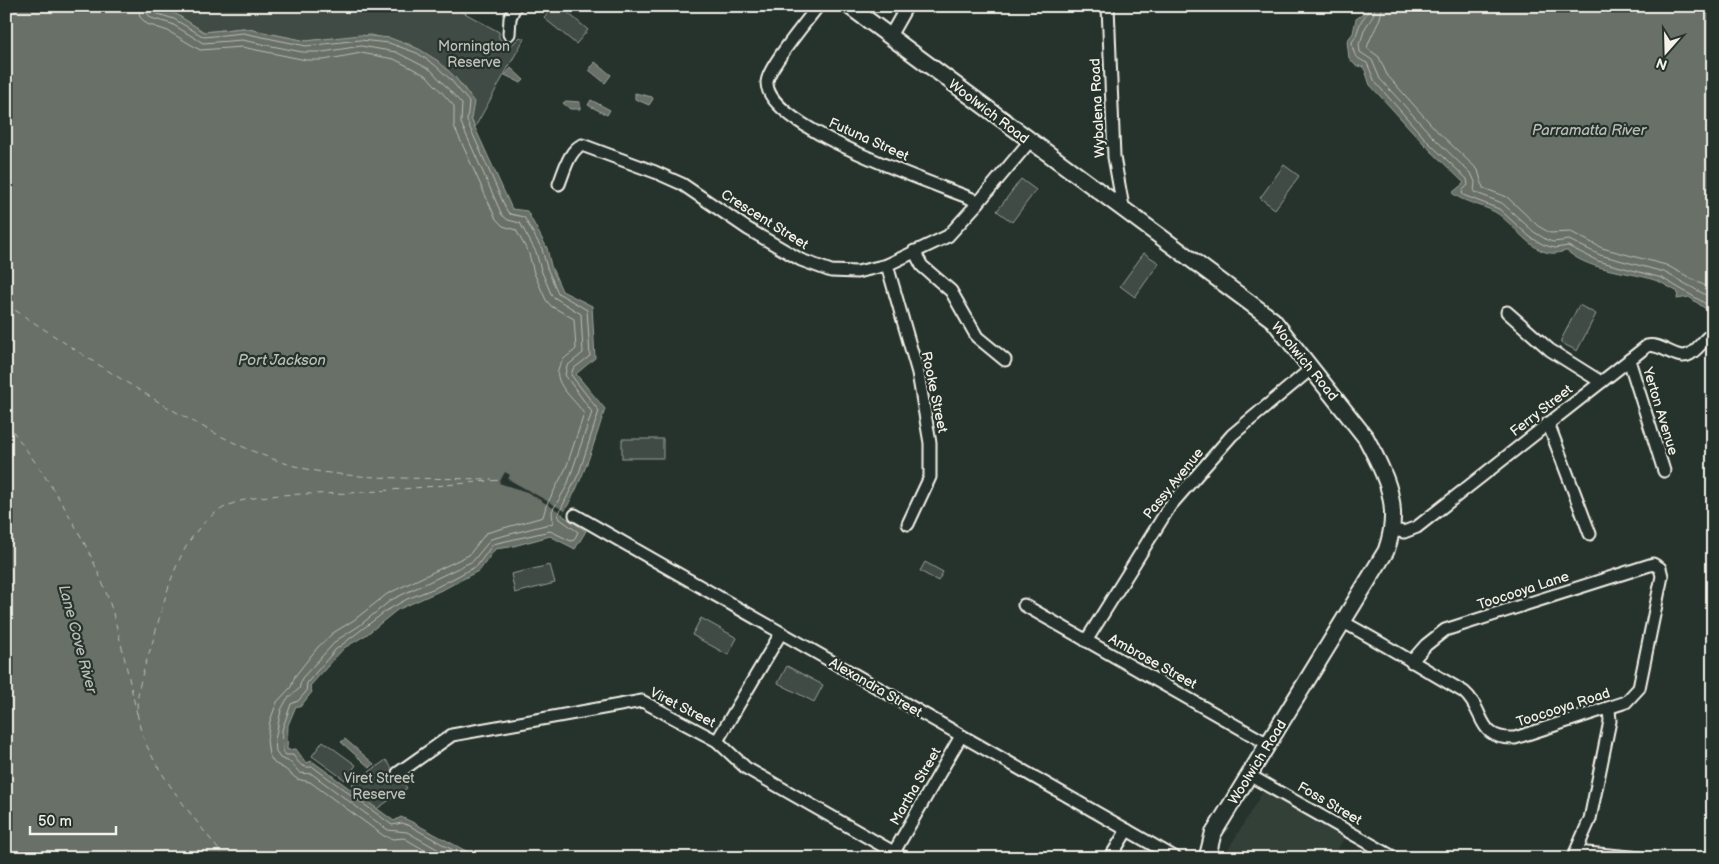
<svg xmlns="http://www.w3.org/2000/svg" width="1719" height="864" font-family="'Balsamiq Sans',sans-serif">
	<rect width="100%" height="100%" fill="#26332d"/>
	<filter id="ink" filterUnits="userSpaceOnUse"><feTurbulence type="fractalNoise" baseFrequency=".02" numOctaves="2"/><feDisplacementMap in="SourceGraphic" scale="10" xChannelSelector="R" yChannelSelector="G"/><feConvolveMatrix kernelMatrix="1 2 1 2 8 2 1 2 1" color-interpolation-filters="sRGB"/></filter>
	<g filter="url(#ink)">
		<polygon fill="#333f39" points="1265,788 1346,835 1332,858 1223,858"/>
		<g fill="#414b45" stroke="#9a9e96">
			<polygon points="151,6 452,6 499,32 499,38 506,44 512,45 520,37 524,39 475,127 471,119 470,96 460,83 438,61 409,44 370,35 306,41 243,28 204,32 176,14"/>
			<polygon points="554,6 560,6 588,30 576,44 544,18"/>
			<polygon points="1284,165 1299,176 1275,209 1260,198"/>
			<polygon points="1021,179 1036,190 1012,222 997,211"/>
			<polygon points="1144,253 1159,263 1135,297 1120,286"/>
			<polygon points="1579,305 1596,314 1577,351 1560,342"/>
			<rect x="622" y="439" width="41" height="19"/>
			<polygon points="925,562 943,572 938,581 920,571"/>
			<polygon points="550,565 555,583 515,593 511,574"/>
			<polygon points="701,618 737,638 728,655 692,635"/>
			<polygon points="787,666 823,685 814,702 778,683"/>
			<polygon points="323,741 356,765 345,780 312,756"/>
			<polygon points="386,760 407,788 375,810 352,784"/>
		</g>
		<g fill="#676f68" stroke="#9fa39b">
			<path d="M6,6H151L176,14L204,32L243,28L306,41L360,35L390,38L419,49L438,61L455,77L474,102L471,119L512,209L527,211L547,248L551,266L562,291L592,306L595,358L576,374L605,409C593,446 583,482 562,515L586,531L575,549L550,536L510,547L495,549L480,570L446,588L397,610L366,635L344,648L310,686L312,692L300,707L296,706L288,725L287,750L296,749L306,763L312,761L394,821L401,817L412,822L479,858H6Z"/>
			<path d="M1364,6H1713V314L1689,297L1677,299L1678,292C1672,289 1666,285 1660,282C1630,270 1593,273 1567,251C1562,251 1560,253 1556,253C1532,256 1513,222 1495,212C1480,204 1465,203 1452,193L1464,183L1425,145L1370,85L1364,67L1356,66L1349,58L1347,41L1353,33L1356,19L1363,14Z"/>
			<polygon points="595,62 611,75 605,83 589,70"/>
			<polygon points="511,68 524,80 521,83 505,75"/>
			<polygon points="635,93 652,97 653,99 649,105 635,99"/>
			<polygon points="591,100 610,110 607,115 588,105"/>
			<polygon points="566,101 580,102 580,109 570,109 563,103"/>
			<polygon points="345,739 374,764 370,768 341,742"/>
		</g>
		<polygon fill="#26332d" points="505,472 510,475 508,479 565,511 563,514 527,492 499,483"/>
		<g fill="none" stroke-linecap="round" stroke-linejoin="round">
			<g stroke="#bcbdb5" stroke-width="1">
				<path d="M138,6L140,17L147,24L168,31L200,50L242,47L306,60H324L361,53L394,59L427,76L454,106V126L496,219L503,226L516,230L529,254L534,273L546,300L551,306L574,319L576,349C571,354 564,357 561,363C548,382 576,399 584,414L566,468L546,506L543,517L486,533L469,555L387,594L354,620L333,633L318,647L295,676L291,687L277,702L270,721L267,740L269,755L274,763L285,769L297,779L310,782L384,836L393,839L404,838L438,858"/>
				<polyline points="146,6 147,13 151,18 172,24 203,43 242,40 302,52 323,52 361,46 396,52 431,70 462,104 461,123 502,215 508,220 520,223 536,252 541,270 552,296 581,314 583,353 567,366 565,375 592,412 567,486 552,511 553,523 491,539 473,561 391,600 359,626 337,640 302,678 299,689 287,699 281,710 275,740 276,752 280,758 290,762 300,773 312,774 388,830 407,832 453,858"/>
				<path d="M152,6L155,13L174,19L204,37L243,33L306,46L360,40L389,43L417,53L435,65L451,80L469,102L467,121L507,211L510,214L524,217L542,249L547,268L558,293L587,310L590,356L573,369L571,375L599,411L579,473L558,515L560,519L578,532L574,540L571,541L550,531L493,544L477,566L435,588L407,599L386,611L335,650L307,683L306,692L298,701L291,704L282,730L283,751L286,755H293C300,765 302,768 313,767L392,825L402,823L410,826L467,858"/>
				<path d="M1369,6C1368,16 1363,16 1360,24C1357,31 1357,36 1352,42C1353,55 1356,58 1367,63L1375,82L1428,142L1467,179L1468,185L1462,191L1463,195L1499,209L1530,237L1544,245L1555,248L1568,246L1598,261L1662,278L1713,308"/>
				<path d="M1375,6C1374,16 1372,18 1367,25C1363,30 1363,38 1359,44L1360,52L1372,60L1380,79L1433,137L1472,175L1475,182L1474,192L1502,203L1534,232L1547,240L1553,242L1569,240L1600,255L1664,272L1713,299"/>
				<path d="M1382,6C1382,22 1371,33 1367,48L1379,57L1387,75L1438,132L1478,170L1483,188L1507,197L1538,226L1550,233L1571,232L1602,248L1666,265L1713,290"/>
			</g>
			<g stroke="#bcbdb5" stroke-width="1" stroke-dasharray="6 5" stroke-linecap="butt">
				<path d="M6,304C60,340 113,375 169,408C217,435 267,463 322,472C378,480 436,478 492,479"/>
				<path d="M6,422C48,478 91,542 112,610C122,644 129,679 137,714"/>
				<path d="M225,858C198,822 144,761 138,718C134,694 145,666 152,644C166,597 178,530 227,506C258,491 316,495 350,493C400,490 451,484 501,480"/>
			</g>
			<g stroke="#f4f1e8" stroke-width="15">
				<g id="minor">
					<path d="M818,6C807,21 768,67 767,82C765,127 933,183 970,198L978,203"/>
					<polyline points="1108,6 1114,157 1123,207"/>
					<polyline points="509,34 510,18 515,6"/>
					<polyline points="890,36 907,6"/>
					<path d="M559,184C564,172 569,150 582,145L655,172L682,184L748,229L801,260L831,271L857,272L887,265L948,236L978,203L1030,141"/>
					<polyline points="914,251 922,266 951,291 977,337 1005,360"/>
					<polyline points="887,265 918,373 930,443 930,477 908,524"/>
					<polyline points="1507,312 1550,350 1601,382"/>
					<polyline points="1629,360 1664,471"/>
					<polyline points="1548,423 1590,534"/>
					<polyline points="575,515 1176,858"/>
					<path d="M1393,530L1404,532L1417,527L1647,346C1661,342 1677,362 1690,354C1697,350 1702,342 1708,337"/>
					<polyline points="1024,605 1268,744"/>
					<path d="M1343,622C1384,644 1424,669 1464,692C1486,711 1476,740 1515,738L1626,702L1639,688L1662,576L1660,568L1653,564L1445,630L1426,645L1411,662"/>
					<polyline points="1086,641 1170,506 1232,435 1312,368"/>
					<polyline points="717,741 781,633"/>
					<polyline points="398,773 452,735 642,701 717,741 746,768 904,858"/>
					<polyline points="1249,775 1395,858"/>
					<polyline points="894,852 961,736"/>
					<polyline points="1576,852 1642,858"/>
					<polyline points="1110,858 1127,830"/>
					<polyline points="1573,858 1590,819 1610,721 1609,709"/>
				</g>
			</g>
			<g stroke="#f4f1e8" stroke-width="19">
				<path id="tertiary" d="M849,6L1273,320L1366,438C1387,478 1402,507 1386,551L1213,834L1207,858"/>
			</g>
			<use href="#minor" stroke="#26332d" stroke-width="11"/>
			<use href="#tertiary" stroke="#26332d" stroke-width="15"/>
		</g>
	</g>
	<g text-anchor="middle" stroke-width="4.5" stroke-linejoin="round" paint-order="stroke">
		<g font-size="14" fill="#bebfb7" stroke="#26332d">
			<text x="474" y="51">Mornington<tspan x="474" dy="16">Reserve</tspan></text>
			<text x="379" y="783">Viret Street<tspan x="379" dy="16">Reserve</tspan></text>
		</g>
		<g font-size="14" fill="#f4f1e8" stroke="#26332d">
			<text transform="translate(1097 108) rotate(-93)" y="5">Wybalena Road</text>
			<text transform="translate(989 111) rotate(37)" y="5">Woolwich Road</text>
			<text transform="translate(869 139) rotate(24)" y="5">Futuna Street</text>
			<text transform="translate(765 219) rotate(32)" y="5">Crescent Street</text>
			<text transform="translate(1305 361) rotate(51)" y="5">Woolwich Road</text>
			<text transform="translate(935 392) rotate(78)" y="5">Rooke Street</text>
			<text transform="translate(1541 410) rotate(-38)" y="5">Ferry Street</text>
			<text transform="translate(1661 411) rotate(73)" y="5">Yerton Avenue</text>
			<text transform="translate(1173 483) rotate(-51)" y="5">Passy Avenue</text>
			<text transform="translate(1523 590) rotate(-18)" y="5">Toocooya Lane</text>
			<text transform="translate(1153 661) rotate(29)" y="5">Ambrose Street</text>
			<text transform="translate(876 687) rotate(30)" y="5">Alexandra Street</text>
			<text transform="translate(683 707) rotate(27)" y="5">Viret Street</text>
			<text transform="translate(1563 707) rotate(-18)" y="5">Toocooya Road</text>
			<text transform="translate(1257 762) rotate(-58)" y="5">Woolwich Road</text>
			<text transform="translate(915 786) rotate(-60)" y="5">Martha Street</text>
			<text transform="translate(1330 803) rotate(30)" y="5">Foss Street</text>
		</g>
		<g font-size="15" font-style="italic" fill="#bcbdb5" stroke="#26332d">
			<text x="1589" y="135">Parramatta River</text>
			<text x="282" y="365">Port Jackson</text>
			<text transform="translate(78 639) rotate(75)" y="5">Lane Cove River</text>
		</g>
	</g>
	<rect width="1719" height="864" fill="none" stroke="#26332d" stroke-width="25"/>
	<rect x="12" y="12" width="1694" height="839" fill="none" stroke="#f4f1e8" stroke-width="2" filter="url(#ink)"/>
	<g transform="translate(1666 52) rotate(200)" stroke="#26332d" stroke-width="4" paint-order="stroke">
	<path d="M0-4L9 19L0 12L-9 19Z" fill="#f4f1e8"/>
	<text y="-8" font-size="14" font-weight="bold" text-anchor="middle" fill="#f4f1e8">N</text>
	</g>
	<path d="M30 826v8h86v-8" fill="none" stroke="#f4f1e8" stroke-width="2.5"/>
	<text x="38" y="826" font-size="15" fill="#f4f1e8" stroke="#26332d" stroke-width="4" paint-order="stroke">50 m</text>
</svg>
